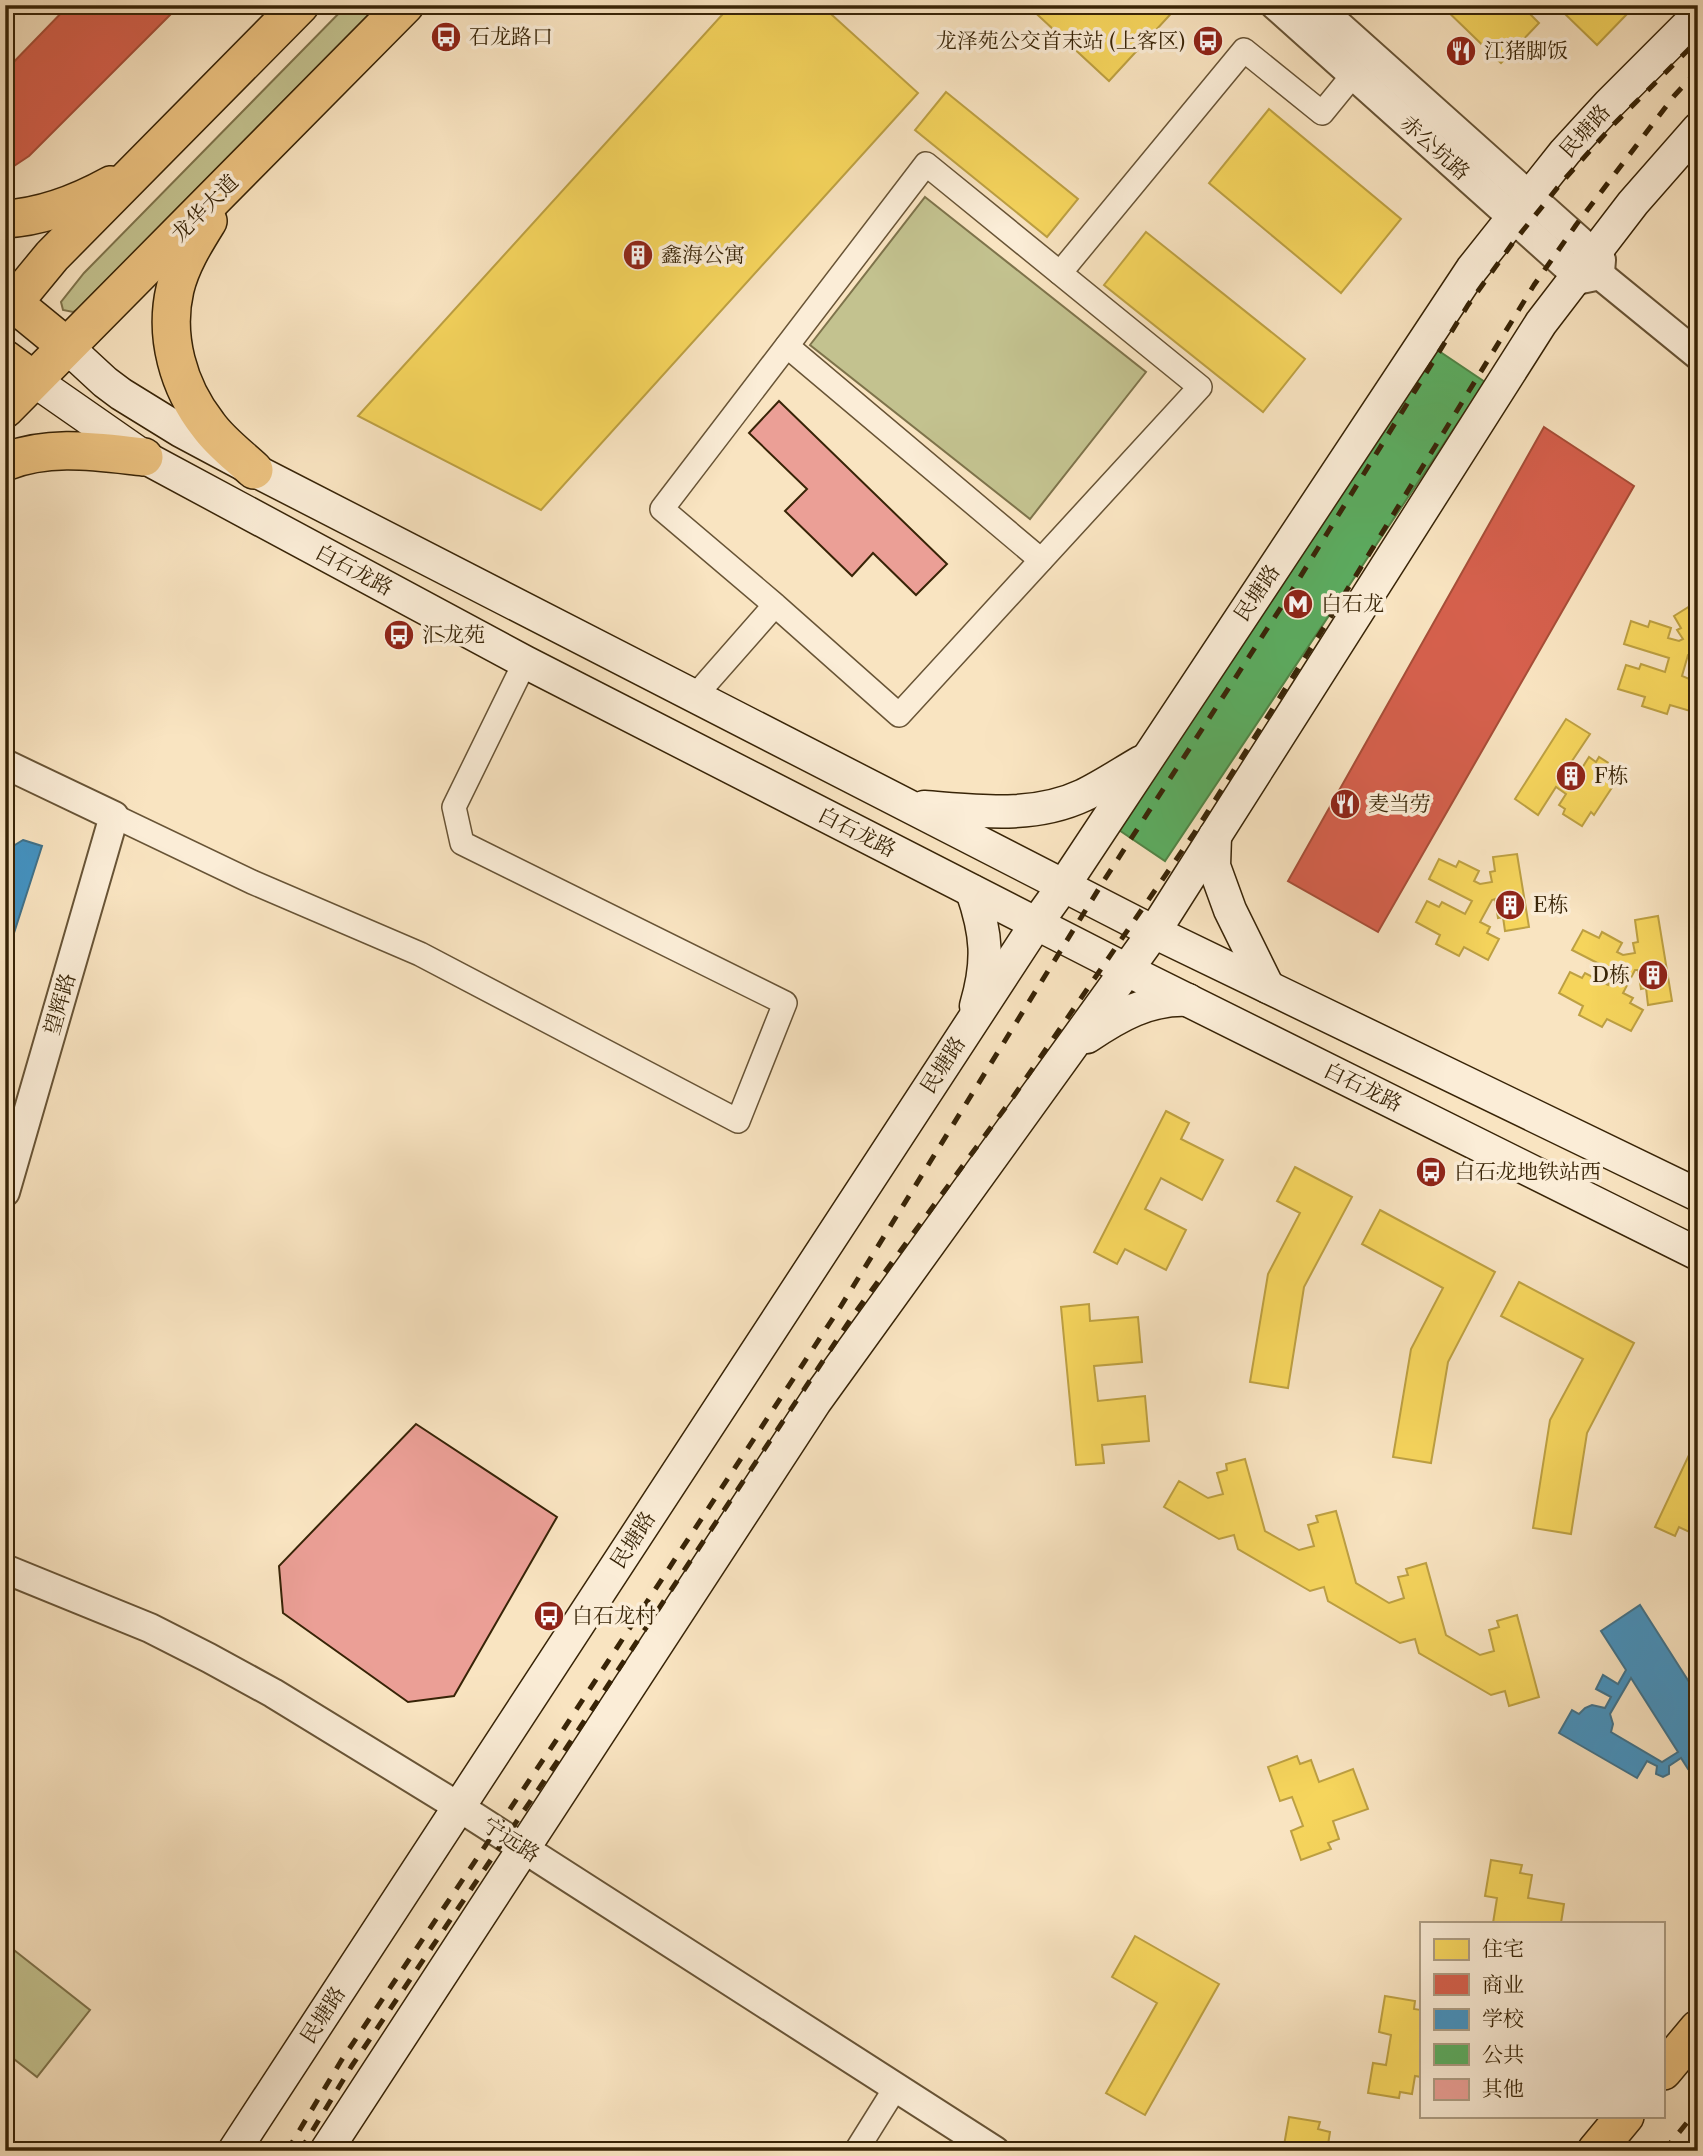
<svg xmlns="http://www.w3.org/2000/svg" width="1703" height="2156" font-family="'Libre Caslon Text','Noto Serif SC',serif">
	<rect width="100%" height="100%" fill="#f9e4c1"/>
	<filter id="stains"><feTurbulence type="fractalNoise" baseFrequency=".00286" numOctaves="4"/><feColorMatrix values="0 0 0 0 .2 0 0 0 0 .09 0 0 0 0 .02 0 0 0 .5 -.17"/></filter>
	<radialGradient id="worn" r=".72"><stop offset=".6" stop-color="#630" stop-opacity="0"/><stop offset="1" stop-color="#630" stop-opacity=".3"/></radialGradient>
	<g fill="#c3c28f" stroke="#7e734b" stroke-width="2">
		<polygon points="347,5 378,5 78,309 73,312 63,310 61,302 84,273"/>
		<polygon points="925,197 1146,372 1030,519 810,345"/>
		<polygon points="5,1943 90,2010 37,2077 5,2052"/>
	</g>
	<g fill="#f6d55c" stroke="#bda042" stroke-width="2">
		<polygon points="731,5 821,5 918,93 541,510 358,416"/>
		<polygon points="1027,5 1179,5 1109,81"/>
		<polygon points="1441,5 1521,5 1539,23 1501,63"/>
		<polygon points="1575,5 1619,5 1628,13 1597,45 1566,15"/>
		<polygon points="946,92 1078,199 1047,237 915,130"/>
		<polygon points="1269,109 1401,219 1341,293 1209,183"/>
		<polygon points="1146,232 1305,359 1263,412 1104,285"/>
		<polygon points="1695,603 1698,608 1698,663 1692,653 1688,655 1682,676 1692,680 1690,686 1698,688 1697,713 1670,705 1667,714 1642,706 1645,697 1618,689 1626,665 1639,669 1641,664 1665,672 1669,658 1624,644 1631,621 1648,627 1650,621 1671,628 1668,638 1679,641 1683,639 1677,630 1681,628 1674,616"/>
		<polygon points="1566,719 1590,734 1572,761 1582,768 1589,757 1596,762 1599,757 1618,769 1609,783 1613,786 1594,815 1591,812 1582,826 1563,814 1565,809 1559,805 1566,794 1556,787 1538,815 1515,799"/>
		<polygon points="1517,854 1529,927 1505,931 1503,917 1498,918 1495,899 1492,900 1480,922 1490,927 1487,933 1499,939 1488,960 1464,947 1459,956 1436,944 1440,935 1416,922 1427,901 1439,907 1442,902 1465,914 1472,901 1429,879 1439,859 1456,867 1459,861 1479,871 1474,881 1480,884 1492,882 1490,872 1495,871 1493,857"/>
		<polygon points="1658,916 1672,1001 1648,1005 1646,988 1641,989 1638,970 1635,970 1623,993 1633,998 1630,1003 1643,1010 1631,1031 1607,1019 1602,1027 1579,1015 1583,1006 1559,993 1570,972 1582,978 1585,973 1608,985 1615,972 1572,950 1583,930 1599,938 1602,932 1622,943 1617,952 1623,955 1635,953 1633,943 1638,942 1635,920"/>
		<polygon points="1166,1111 1189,1123 1181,1139 1223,1160 1202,1200 1161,1178 1145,1209 1186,1230 1166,1270 1125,1249 1117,1264 1094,1252"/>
		<polygon points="1295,1167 1352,1197 1304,1287 1288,1388 1250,1382 1268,1274 1300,1213 1277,1201"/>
		<polygon points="1380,1210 1495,1272 1448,1362 1431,1463 1393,1457 1411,1349 1443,1288 1362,1244"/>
		<polygon points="1519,1282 1634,1343 1587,1433 1571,1534 1533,1528 1550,1420 1583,1359 1501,1316"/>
		<polygon points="1089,1304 1090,1321 1138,1317 1142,1362 1094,1366 1098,1401 1145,1396 1149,1441 1102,1445 1104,1463 1076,1465 1061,1307"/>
		<polygon points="1698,1436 1698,1536 1679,1527 1675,1536 1655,1527"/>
		<polygon points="1245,1459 1265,1531 1299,1550 1314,1546 1308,1525 1318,1522 1316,1516 1336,1511 1356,1583 1389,1603 1404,1598 1398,1577 1408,1575 1406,1569 1426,1563 1446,1635 1480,1655 1494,1651 1489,1630 1499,1627 1497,1621 1517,1615 1539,1697 1509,1706 1505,1691 1491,1695 1419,1653 1415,1639 1400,1643 1328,1601 1324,1587 1310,1591 1238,1549 1234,1535 1219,1539 1164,1507 1179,1481 1208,1498 1223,1494 1217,1473 1227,1470 1226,1464"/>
		<polygon points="1297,1756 1300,1764 1311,1760 1319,1782 1353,1769 1368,1809 1333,1821 1339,1839 1328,1843 1331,1849 1301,1860 1291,1831 1303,1826 1292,1797 1280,1801 1268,1767"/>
		<polygon points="1491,1860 1522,1865 1520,1873 1532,1875 1528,1898 1564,1904 1561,1923 1493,1923 1497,1898 1485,1896"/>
		<polygon points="1135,1936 1219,1984 1145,2115 1106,2093 1157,2003 1112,1977"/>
		<polygon points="1385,1996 1415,2001 1414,2009 1421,2010 1421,2077 1415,2076 1412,2094 1400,2092 1399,2098 1368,2093 1373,2063 1386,2065 1391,2035 1379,2032"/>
		<polygon points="1289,2117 1320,2122 1318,2129 1330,2132 1327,2151 1283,2151"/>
	</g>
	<g fill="#d6604d" stroke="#a74e38" stroke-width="2">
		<polygon points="69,5 180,5 29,156 5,172 5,71"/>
		<polygon points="1544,427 1634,486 1378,932 1288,881"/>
	</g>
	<g fill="#4393c3" stroke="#40728b" stroke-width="2" fill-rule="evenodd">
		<polygon points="23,840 42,846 5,961 5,851"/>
		<path d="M1640,1605L1698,1696V1763L1688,1769L1681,1758L1669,1766V1774L1663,1777L1656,1774L1657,1766L1647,1761L1637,1778L1559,1733L1572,1710L1579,1714L1585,1708L1592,1705L1605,1708L1611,1697L1596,1689L1603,1675L1618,1684L1626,1670L1601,1631ZM1631,1678L1678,1752L1662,1762L1611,1732L1613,1724L1610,1714Z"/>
	</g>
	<polygon fill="#5aae61" stroke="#508546" stroke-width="2" points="1430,345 1485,382 1165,861 1110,824"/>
	<g fill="#eb9f96" stroke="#382407" stroke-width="2">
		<polygon points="779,401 947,564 916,595 873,553 852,576 785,511 807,489 749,433"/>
		<polygon points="416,1424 557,1517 454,1696 408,1702 283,1613 279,1566"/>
	</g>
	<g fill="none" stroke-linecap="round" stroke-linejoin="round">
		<g stroke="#685436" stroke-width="26">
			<g id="minor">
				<polyline points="1060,273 1244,50 1322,113 1353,75"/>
				<polyline points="787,346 1041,560"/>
				<polyline points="695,696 775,605 662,509 926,164 1200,387 899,715 775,605"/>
				<polyline points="114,816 252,882 420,954 738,1121 785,1003 462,843 454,807 525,662"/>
				<polyline points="856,2151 896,2087"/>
			</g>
		</g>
		<g stroke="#685436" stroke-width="32">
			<g id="tertiary">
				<polyline points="1275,5 1581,279 1600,275"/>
				<polyline points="1316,5 1601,260 1600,272"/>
				<polyline points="1600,275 1698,355"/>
				<polyline points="5,764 114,816 5,1192"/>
				<polyline points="5,1569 150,1628 209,1658 273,1693 459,1807 995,2151"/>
			</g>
		</g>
		<g stroke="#382407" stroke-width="35">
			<g id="secondary">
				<polyline points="66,346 105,382 121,394 181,431 254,470 1154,932 1698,1195"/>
				<polyline points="32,379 144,457 525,662 1127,970 1698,1254"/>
				<path d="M924,807C978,811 1033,819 1084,795C1104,785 1122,773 1141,762"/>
				<polyline points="1215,836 1214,866 1230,910 1268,987"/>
				<path d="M972,891C987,934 989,962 976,1006"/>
				<path d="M1087,1037C1118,1016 1149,998 1188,1000"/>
				<polyline points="234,2151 1036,924 1064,885 1472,269 1565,152 1609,104 1698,15"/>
				<polyline points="326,2151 815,1402 1154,932 1541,323 1633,203 1698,129"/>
			</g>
		</g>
		<g stroke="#382407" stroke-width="40">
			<g id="primary">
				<path d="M5,219C41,217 80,202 111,185"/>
				<path d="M208,221C195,242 181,264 175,289C164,336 178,387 208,425C220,442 239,456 254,470"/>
				<polyline points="5,296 66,346"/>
				<polyline points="5,313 52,256 300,5"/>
				<polyline points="5,359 32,379"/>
				<polyline points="5,409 405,5"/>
				<path d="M5,462C50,444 97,452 144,457"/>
				<polyline points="1663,2071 1698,2029"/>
				<polyline points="1596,2151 1625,2116"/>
			</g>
		</g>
		<use href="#minor" stroke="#fbedd7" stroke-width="23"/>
		<use href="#tertiary" stroke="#fbedd7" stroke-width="28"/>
		<use href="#secondary" stroke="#fbedd7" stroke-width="32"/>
		<use href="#primary" stroke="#ecc280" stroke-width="37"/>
		<g stroke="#382407" stroke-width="5" stroke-dasharray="12 12" stroke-linecap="butt">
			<polyline points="287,2151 341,2061 559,1736 841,1306 1103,882 1289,595 1468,305 1512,244 1562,182 1614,124 1698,40"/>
			<polyline points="300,2151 351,2067 569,1744 852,1317 1011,1100 1193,835 1328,621 1534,285 1576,225 1674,96 1698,70"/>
			<polyline points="1664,2151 1698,2109"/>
			<polyline points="1688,2151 1698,2139"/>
		</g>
	</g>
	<defs>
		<g id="bus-disc" transform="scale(1.575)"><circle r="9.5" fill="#8f2418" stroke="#fbedd7"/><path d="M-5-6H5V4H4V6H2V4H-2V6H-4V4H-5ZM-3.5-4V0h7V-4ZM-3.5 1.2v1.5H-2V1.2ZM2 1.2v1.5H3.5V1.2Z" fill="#fff"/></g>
		<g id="restaurant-disc" transform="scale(1.575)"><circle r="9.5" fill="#8f2418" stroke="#fbedd7"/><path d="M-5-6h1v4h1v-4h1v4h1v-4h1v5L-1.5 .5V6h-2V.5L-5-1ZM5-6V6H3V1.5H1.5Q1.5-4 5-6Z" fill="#fff"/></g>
		<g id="building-disc" transform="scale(1.575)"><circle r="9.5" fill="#8f2418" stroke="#fbedd7"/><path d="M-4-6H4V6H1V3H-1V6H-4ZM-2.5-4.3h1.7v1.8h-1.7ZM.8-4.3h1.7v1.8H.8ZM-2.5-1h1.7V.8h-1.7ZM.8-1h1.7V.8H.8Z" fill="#fff"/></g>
		<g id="metro-disc" transform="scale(1.575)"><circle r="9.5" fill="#8f2418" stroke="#fbedd7"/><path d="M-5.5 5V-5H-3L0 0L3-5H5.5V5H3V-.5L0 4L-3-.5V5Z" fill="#fff"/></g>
	</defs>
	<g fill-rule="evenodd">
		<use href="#bus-disc" x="446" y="37"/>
		<use href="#bus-disc" x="1208" y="41"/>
		<use href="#restaurant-disc" x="1461" y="51"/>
		<use href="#building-disc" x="638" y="255"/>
		<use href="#metro-disc" x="1298" y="604"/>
		<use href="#bus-disc" x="399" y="635"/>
		<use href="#building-disc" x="1571" y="776"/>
		<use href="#restaurant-disc" x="1345" y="804"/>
		<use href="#building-disc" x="1510" y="905"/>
		<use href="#building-disc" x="1653" y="975"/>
		<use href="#bus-disc" x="1431" y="1172"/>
		<use href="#bus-disc" x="549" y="1616"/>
	</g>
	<g text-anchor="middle" stroke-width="7" stroke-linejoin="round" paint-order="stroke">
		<g font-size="21" fill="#382407" stroke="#fbedd7" text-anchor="start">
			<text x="469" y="44">石龙路口</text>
			<text x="1185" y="48" text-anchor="end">龙泽苑公交首末站 (上客区)</text>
			<text x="1484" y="58">江猪脚饭</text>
			<text x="661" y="262">鑫海公寓</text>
			<text x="1321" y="611">白石龙</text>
			<text x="422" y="642">汇龙苑</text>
			<text x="1594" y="783">F栋</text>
			<text x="1368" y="811">麦当劳</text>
			<text x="1533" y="912">E栋</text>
			<text x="1630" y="982" text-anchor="end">D栋</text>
			<text x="1454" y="1179">白石龙地铁站西</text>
			<text x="572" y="1623">白石龙村</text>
		</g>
		<g font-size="21" fill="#382407" stroke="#fbedd7">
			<text transform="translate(1585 131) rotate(-48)" y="7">民塘路</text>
			<text transform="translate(1435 148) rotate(42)" y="7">赤公坑路</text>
			<text transform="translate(205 208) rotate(-45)" y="7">龙华大道</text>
			<text transform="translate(354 570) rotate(28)" y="7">白石龙路</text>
			<text transform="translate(1257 593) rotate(-56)" y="7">民塘路</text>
			<text transform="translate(857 832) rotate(27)" y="7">白石龙路</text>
			<text transform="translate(60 1004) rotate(-74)" y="7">望辉路</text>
			<text transform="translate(943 1065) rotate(-57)" y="7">民塘路</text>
			<text transform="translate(1363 1087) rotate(26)" y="7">白石龙路</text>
			<text transform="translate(633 1540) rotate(-57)" y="7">民塘路</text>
			<text transform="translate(511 1840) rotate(33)" y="7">宁远路</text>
			<text transform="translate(323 2015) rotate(-57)" y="7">民塘路</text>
		</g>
	</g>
	<rect width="1703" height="2156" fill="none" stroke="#f9e4c1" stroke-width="28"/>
	<rect x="7" y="7" width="1689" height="2142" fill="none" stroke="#382407" stroke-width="3.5"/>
	<rect x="14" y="14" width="1675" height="2128" fill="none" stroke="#382407" stroke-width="2"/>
	<rect x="1420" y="1922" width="245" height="196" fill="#fbedd7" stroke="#ad9d84" stroke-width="2"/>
	<rect x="1434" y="1939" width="35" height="21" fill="#f6d55c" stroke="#ad9d84" stroke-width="2"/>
	<text x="1482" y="1956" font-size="21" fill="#382407">住宅</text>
	<rect x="1434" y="1974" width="35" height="21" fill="#d6604d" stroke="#ad9d84" stroke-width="2"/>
	<text x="1482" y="1992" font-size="21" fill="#382407">商业</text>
	<rect x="1434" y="2009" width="35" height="21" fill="#4393c3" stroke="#ad9d84" stroke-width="2"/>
	<text x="1482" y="2026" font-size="21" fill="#382407">学校</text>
	<rect x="1434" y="2044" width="35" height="21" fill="#5aae61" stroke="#ad9d84" stroke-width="2"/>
	<text x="1482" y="2062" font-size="21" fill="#382407">公共</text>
	<rect x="1434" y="2079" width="35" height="21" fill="#eb9f96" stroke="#ad9d84" stroke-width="2"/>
	<text x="1482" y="2096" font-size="21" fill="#382407">其他</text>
	<rect width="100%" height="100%" filter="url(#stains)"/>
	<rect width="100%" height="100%" fill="url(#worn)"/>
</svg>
